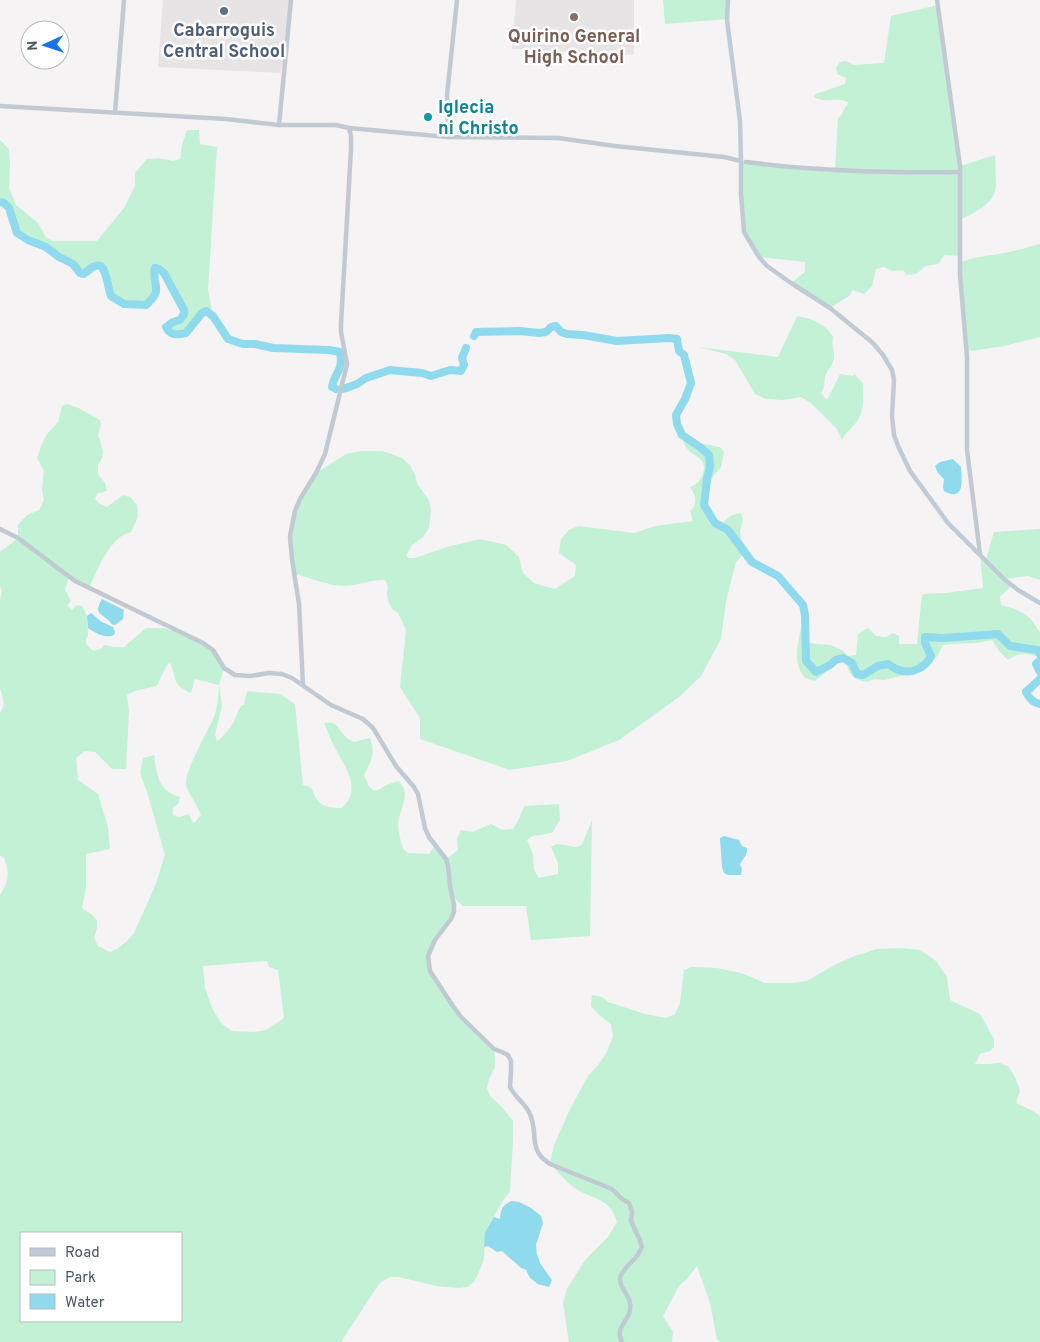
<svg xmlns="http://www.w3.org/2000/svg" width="1040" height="1342" font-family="Overpass,sans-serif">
	<rect width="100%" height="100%" fill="#f5f3f3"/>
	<g fill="#e6e4e5">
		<polygon points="163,0 290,0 281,73 158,67"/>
		<polygon points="516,0 634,0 634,55 512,49"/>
	</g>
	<g fill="#c3f1d5" fill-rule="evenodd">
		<polygon points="663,0 728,0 728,19 665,24"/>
		<path d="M938,5L960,166L995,155C995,165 996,176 996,186C995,204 973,213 960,220V256L944,255L938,264L926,266L916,274L907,275L903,270L892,271L884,267L876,269L872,286L864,294L853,290L849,296L830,308L791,283L805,272V262L759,257L744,232L741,161L783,167L835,170L838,118C843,114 842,114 844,109C846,106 848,106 848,102C837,97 826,103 815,98L814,96L816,94L845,84L846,78L837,74L836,68L840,62L846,61L854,65L884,63L891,16Z"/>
		<path d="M187,130H199L200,144L217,147L208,290L213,316L206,311L202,313L186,333C177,335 170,336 166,327L173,322L180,319L184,314V310L164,273L159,269H155C151,286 165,288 146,305L124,304L111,296C107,286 108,274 101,266C93,264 89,270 84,274L80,273L73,264L59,257L45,247L28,240L17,233L12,220L10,212L4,203H0V140L9,149L10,165L9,187L16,205L38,223L46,237L53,241H97L124,208L135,186V173L147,159L159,158L173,161L180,159L182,145Z"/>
		<polygon points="1040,244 1040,337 1004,346 971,351 966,347 960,262 974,258 1010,252"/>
		<path d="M797,316C812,319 825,323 833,337C831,344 834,348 834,354C835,364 827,369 825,377C824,384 825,387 821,393L827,400L840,374L853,376L854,374L863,383C863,396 865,409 858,420C853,427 846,432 842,440L837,429L811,403L801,397L783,400L766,399L755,394L735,360L726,354L698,347L778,357Z"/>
		<path d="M67,404C80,407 88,414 100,420L101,425L98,435L103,451L102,458L98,465V474L105,483L107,491L98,493L95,499L100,504L107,507L123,495L130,497L137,505L138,517L131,532C128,533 123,535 120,537C105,549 97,571 89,588L69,577L65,590L71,601L67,606L72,610L76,605L82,606L87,616L88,636C83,642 88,647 94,651L102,648L104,645L114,647H124L146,628H164L193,637L213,650L224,668L219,685L222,706L215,735L217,741C224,736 230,729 234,721C237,715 238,710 242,705H244L247,691L280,694L295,704L303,785C315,788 311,789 316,798C321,808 333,808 342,808C362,789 346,768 335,748C331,740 328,732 324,723C335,720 338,728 344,735C346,738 350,740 354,742L370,738C376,754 371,761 364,775L368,785L374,791L380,789L386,785L398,781C413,792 399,810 398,824C398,832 401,841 403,849L408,853L429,854L435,846L446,859L458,850L457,839L461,830L472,832L491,824L502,830L513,829L520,817L524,806L559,804L560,820L552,833L533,836L527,840L533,854L534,870L539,878L558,874V863L551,847L557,844L576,847L582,845L592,820L590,936L531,940L526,906H463L453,897L454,912L442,931L428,956L430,971L453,1006L494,1049L495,1060V1067L489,1079L487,1088L490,1096L502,1107L513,1121V1141L510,1191L502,1202L485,1232L484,1259L479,1272L474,1282L467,1287L459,1288L436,1286L399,1277H390L380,1283L373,1293L341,1342H0V895C9,880 10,874 4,858L0,855V713C6,704 3,698 0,688V600L2,591L0,586V552L18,538V525L27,515L39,510L44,500L42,490L44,471L37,458L44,439L48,433L58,422L62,406ZM170,662C176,678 173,686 191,693L195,679L219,685C218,696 218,708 213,719C207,733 185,770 186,784C187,792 198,805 201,815L194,823L192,821L189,814L179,817L173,815V807L178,804L180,797C158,791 157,775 154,755L143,758L140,773L147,792L165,855L155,886L134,933L127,941L117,949L110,952L98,946L94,938L97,928V920L91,914L82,908L86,888V854L110,849L108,827L98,794L78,780L76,758L85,751L95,752L112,769H126L129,712L127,695L135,691L156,686C162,678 163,669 170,662ZM267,961L269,967L278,970L284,1018L266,1030L254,1032L232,1031L222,1024L212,1008L205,988L203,966ZM21,1233H181V1321H21Z"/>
		<path d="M690,437L698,443L720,447L724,452L721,467L712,478L709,493L708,506L712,519L722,523L732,515L741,513L743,520L740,531L741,539L748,549L736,562L726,601L721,639L701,676L679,697L619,740L567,761L510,770L420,739V718L400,687L406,630L398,613L392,609L389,603L387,594L388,586L385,580C372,579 359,585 346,586C328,586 311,578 295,574L291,548L295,511L316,473L346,454L361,451H382L394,455L402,458L410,465L415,475L418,485L429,500L431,510L429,528L423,537L412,545L407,554V557L410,558H415L447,547L480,539L506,545L519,557L523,573L534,583L555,589L575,576L576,565L559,553L561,539L569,530L578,526L634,533L655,526L693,521L690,511C698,505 696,495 690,487C696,485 699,482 702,476C711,454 687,459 683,440Z"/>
		<path d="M1040,529V580L1028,576L1005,579L1012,585L1000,597L1001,605C1011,607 1027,613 1033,622C1036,626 1036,628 1040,632V658C1028,653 1019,652 1008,660L1000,652L992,640C976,645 959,642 943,645L938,655L927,668L901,676L884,680L875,679L866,682L856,679L850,673L844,660L840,661L815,681L805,678C803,675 800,672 799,668C794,656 800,632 803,620L804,632L806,643L830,645L842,650L848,656L856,655L858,634L868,628L876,636L886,637L893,633L899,636V644H917L922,594L946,593L983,588L980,554L986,559L994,532Z"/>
		<path d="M900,948L920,950L936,961L947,977L950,1000L980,1014L994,1039V1047L990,1051L980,1054L975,1064H988L1000,1063L1009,1067L1016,1079L1020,1091L1016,1103L1033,1111L1040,1116V1342H720L717,1339L710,1303L697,1266L688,1278L679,1286L663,1316L673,1332L672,1342H569L563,1303L567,1289L585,1260L608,1237L617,1222C610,1198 595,1200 576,1189C568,1184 558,1171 550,1164L554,1145L571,1107L588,1076L598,1065L607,1052L613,1036L611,1024L599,1015L591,1006L592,995L602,997L608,1002L645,1014L666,1018L675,1014L680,1003L684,970L692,967L717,968L741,973L765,983H791L807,981L838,963L855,956L877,949Z"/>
	</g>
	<g fill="#90daee">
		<path d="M953,459L961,467C962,479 965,503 944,491L943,487L944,479L938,473L935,466L940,462Z"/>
		<path d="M102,599L124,610L123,619L115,625C108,623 114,625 108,620C99,612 94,613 102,599Z"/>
		<path d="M91,613L102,622L113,627L115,632L114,635C104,639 96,633 88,628L87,616Z"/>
		<path d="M724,836L739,840L742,846L747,848C748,855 743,858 740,864L742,869L741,875H728L724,873L722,867L720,838Z"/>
		<path d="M511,1201L519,1202L531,1208L541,1216L543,1223L536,1245L537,1254L540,1263L552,1280L549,1287L538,1284L530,1278L526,1270L521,1268L502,1251L497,1252L488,1246L484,1247L485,1232L494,1217L500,1219C501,1209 502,1206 511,1201Z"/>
	</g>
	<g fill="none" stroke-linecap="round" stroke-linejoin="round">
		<g stroke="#90daee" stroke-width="8">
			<path d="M0,202L4,203L9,208L17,233L28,240L46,247L59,257L73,264L80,273L84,274C89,270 93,264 101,266C108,274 107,286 111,296L124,304L146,305C165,288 151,286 155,268L159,269L164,273L184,310V314L180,320L173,322L166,327C170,336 177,335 186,333L202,313L206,311L213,316L228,339L243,344H255L273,348L329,350L340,352C344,371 334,373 332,387L336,389"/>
			<path d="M474,336L476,332L520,331L539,333L546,332L551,327L556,326L561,332L567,334L583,335L617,341L669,338L677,339L679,351L684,355L691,383L685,399L676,415L677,424L682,435L700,447L709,455L710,467L707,479L704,505L715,523L728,530L752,562L778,576L803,605L805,615L806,661L816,672L830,665L836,660L843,658L852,663L857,674L863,675L878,666L888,664C892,666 895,669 899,670C912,675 926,667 931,656L925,643V637L944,638L998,634L1010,646L1038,650L1040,654"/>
			<polyline points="342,389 346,388 357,384 366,378 390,370 422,373 431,376 450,370 461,371 464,365 462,358 466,348"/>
			<polyline points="1040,660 1036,664 1040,672"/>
			<path d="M1040,679L1026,692C1029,698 1033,703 1040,704"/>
		</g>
		<g stroke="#c1cad2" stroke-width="4.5">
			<polyline points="937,0 960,166 960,275 967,357 967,450 980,554"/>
			<polyline points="0,106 226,119 279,125 336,125 349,128 351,136 351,149 341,324 341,332 347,364 325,454 316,473 300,499 295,511 290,536 292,559 299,604 303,685"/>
			<polyline points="115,113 124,0"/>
			<polyline points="279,125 291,0"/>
			<polyline points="349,128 448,137 558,138 615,146 724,157 741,161"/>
			<polyline points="448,137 447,95 457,0"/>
			<path d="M746,162C817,171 888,173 960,172"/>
			<path d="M0,529L18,538L75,581L203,643L213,650L224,668L235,675L250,676L269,673L282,674L292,678L331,705L363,719L373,728L396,766L414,787L418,794L425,828L429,837L446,859L448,865L450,886L454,905V912L451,919L435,940L428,956L430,971L453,1006L461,1017L494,1049L502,1052L508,1055L511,1061V1072L510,1087C515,1097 524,1103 529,1112C540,1133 526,1149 550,1164L612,1189L622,1199L629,1203L632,1212L631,1221L639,1238L642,1247C640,1250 639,1254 636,1257C631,1264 622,1269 620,1278C619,1288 629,1294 630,1303C633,1321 613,1325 622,1342"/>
		</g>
		<polyline stroke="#c1cbd6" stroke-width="4.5" points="728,0 727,20 740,121 741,161 741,194 744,232 759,257 767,266 791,283 830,308 873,343 883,355 892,370 894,380 892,416 894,435 898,446 910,471 948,523 1004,579 1018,590 1040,603"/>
	</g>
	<circle fill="#5c6f8a" stroke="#fff" stroke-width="2" cx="224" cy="11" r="5"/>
	<circle fill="#8d6e63" stroke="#fff" stroke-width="2" cx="574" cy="17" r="5"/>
	<circle fill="#0f9aa8" stroke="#fff" stroke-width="2" cx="428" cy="117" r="5"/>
	<g text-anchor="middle" stroke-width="5" stroke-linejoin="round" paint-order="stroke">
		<g font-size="18" font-weight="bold" fill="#4e5e75" stroke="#fff">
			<text x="224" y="36">Cabarroguis<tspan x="224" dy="21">Central School</tspan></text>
		</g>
		<g font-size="18" font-weight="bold" fill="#785e54" stroke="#fff">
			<text x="574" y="42">Quirino General<tspan x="574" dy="21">High School</tspan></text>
		</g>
		<g font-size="18" font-weight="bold" fill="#0d838f" stroke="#fff" text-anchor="start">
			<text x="438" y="113">Iglecia<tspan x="438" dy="21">ni Christo</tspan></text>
		</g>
	</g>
	<rect x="20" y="1232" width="162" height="90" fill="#ffffff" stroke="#b7bbc0"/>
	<rect x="30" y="1248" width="25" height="8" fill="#c1cbd6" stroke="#b7bbc0"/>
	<text x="65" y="1257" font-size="15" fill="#4a5661">Road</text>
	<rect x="30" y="1270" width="25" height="15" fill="#c3f1d5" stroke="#b7bbc0"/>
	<text x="65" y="1282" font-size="15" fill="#4a5661">Park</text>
	<rect x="30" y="1294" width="25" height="15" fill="#90daee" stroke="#b7bbc0"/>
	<text x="65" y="1307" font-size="15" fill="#4a5661">Water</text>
	<g transform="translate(45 45) rotate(267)"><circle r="24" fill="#ffffff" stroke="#b7bbc0"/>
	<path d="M0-4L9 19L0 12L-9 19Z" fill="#1a73e8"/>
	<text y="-8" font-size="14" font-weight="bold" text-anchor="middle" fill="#4a5661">N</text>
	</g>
</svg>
